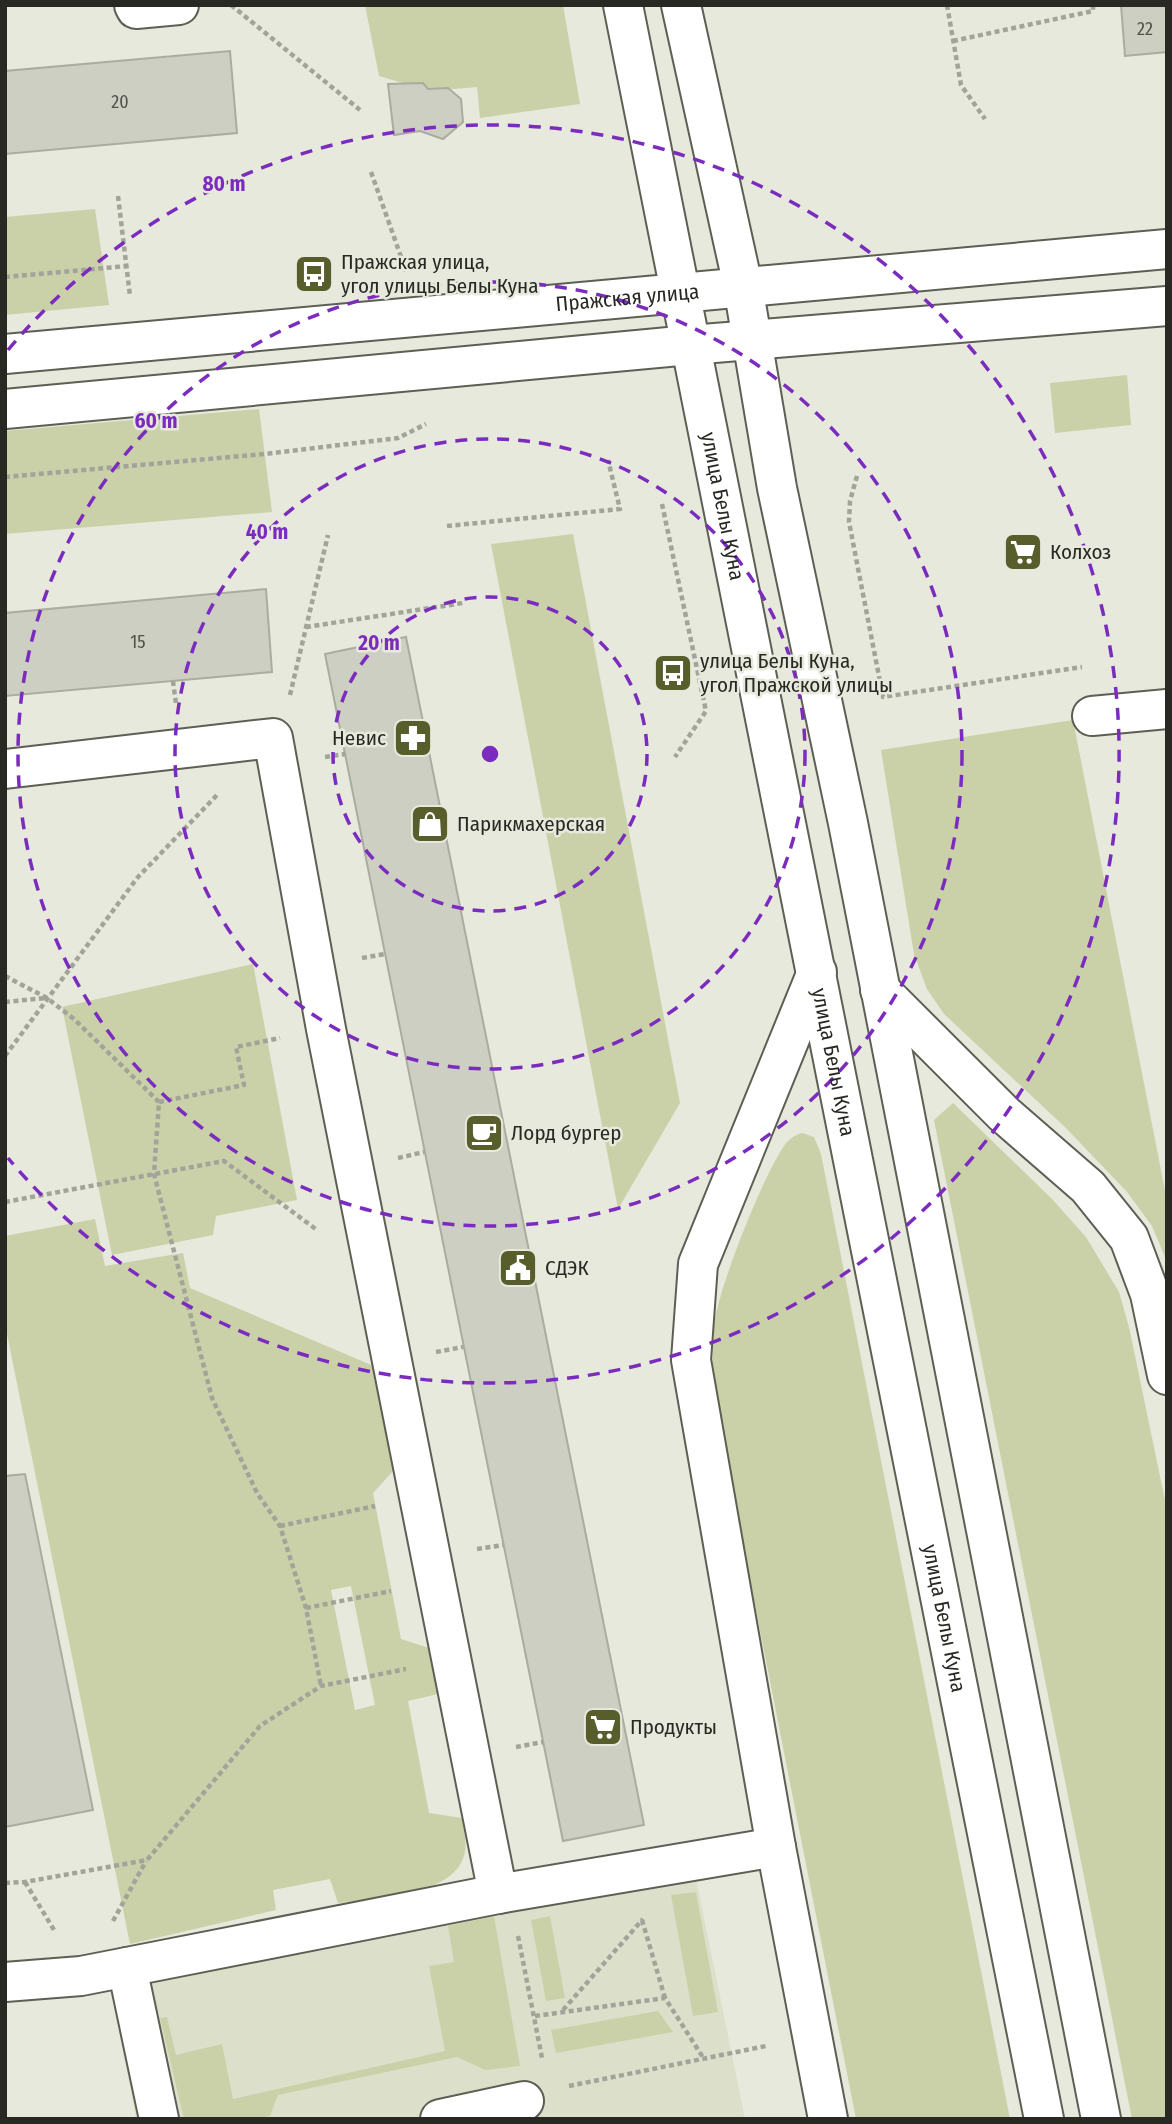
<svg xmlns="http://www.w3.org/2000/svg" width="1172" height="2124" font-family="'Fira Sans Condensed',sans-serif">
	<rect width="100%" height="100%" fill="#e6e9db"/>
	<polygon fill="#dce0cb" points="694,1869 745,2119 136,2119 111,1987"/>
	<g fill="#cad1a9" fill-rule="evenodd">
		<polygon points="365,5 563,5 580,104 480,118 477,87 430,91 379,76"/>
		<polygon points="95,209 109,305 5,315 5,217"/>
		<polygon points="1127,375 1131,425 1055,433 1050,383"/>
		<polygon points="259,409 272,512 5,534 5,431"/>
		<polygon points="573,534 680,1103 618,1209 491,544"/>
		<polygon points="1073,720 1167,1201 1167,1262 1152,1226 1127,1192 1066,1128 944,1014 927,989 914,954 881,750"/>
		<polygon points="253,964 297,1200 216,1216 213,1235 112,1255 62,1007"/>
		<polygon points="953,1103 1052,1199 1086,1237 1119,1292 1129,1327 1167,1510 1167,2119 1132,2119 934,1120"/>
		<path d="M802,1133L814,1137L821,1154L1010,2119H856L715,1401C713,1376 711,1351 714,1326C718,1288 761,1182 782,1149C787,1141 792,1136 802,1133Z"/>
		<path d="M95,1219L105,1266L183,1253L190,1288L376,1367L394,1470L373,1493L401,1639L429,1648L438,1694L408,1701L429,1813L462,1818C463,1828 467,1841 465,1851C458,1897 375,1897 338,1903L330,1879L273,1890L276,1910L130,1944L5,1324V1236ZM351,1586L375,1705L355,1710L331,1590Z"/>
		<polygon points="696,1892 718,2012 693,2016 671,1895"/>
		<polygon points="494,1916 520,2066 485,2070 457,2057 278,2095 270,2116 258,2119 184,2119 160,2018 167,2017 176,2055 222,2044 233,2099 445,2051 429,1966 454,1962 448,1926"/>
		<polygon points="550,1916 565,1998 546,2001 531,1920"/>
		<polygon points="658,2011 673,2032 556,2053 551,2030"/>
	</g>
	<g fill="#cccfc1" stroke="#aaac9f" stroke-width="2">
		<polygon points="1121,5 1167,5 1167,52 1125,56"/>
		<polygon points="230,51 237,133 5,154 5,71"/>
		<polygon points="423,83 428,89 448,88 461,99 463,122 443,139 420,131 394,135 388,84"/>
		<polygon points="266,589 272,672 5,696 5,613"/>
		<polygon points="406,637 644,1825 563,1841 325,654"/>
		<polygon points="25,1474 93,1810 5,1827 5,1476"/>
	</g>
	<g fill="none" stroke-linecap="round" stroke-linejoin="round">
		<g stroke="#5d5f54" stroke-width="42">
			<g id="minor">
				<polyline points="134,5 136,9 179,5"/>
				<path id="s1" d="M623,5L1044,2119"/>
				<polyline points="681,5 743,286 777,488 848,823 1101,2119"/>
				<path id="s2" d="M5,354L1167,249"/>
				<polyline points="5,409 690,345 1167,306"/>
				<polyline points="1092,716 1167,709"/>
				<polyline points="5,769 273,738 326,1029 498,1894"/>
				<polyline points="817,972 698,1264 691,1360 776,1847 828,2119"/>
				<polyline points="880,990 1004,1114 1088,1187 1129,1238 1150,1294 1167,1375"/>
				<polyline points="5,1982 81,1976 127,1967"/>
				<polyline points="159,2119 127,1967 498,1894 776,1847"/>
				<polyline points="440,2119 524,2101"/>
			</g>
		</g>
		<g stroke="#a2a49a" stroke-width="4.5" stroke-dasharray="5 3.5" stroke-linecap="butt">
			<polyline points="231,5 360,110"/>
			<polyline points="947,5 961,85 985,119"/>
			<polyline points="953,41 1093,11 1093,5"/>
			<polyline points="371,172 406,271"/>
			<polyline points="118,196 130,296"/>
			<polyline points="5,277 127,266"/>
			<polyline points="857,476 850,501 849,522 883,697 1082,667"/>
			<polyline points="5,477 265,454 398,438 426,424"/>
			<polyline points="662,504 706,711 675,757"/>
			<polyline points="447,526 620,509 608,460"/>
			<polyline points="306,627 463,603"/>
			<polyline points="173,681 176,704"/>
			<polyline points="290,695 328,535"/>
			<polyline points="325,757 345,754"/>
			<polyline points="362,958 385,954"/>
			<polyline points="5,976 47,998 74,1019 159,1102 154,1174 212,1398 257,1493 280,1526 306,1608 321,1686"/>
			<polyline points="5,1002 46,998"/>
			<polyline points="5,1056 138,877 219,793"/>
			<polyline points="159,1102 244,1085 236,1047 280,1038"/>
			<polyline points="398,1158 424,1152"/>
			<polyline points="5,1202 224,1161 317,1230"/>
			<polyline points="436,1352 463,1347"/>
			<polyline points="280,1526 375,1506"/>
			<polyline points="477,1549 503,1545"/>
			<polyline points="306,1608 391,1591"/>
			<polyline points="516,1747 543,1742"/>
			<polyline points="25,1882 54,1930"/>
			<polyline points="5,1883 25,1882 147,1860 260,1726 321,1686 406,1669"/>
			<polyline points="642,1920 665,1998"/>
			<polyline points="113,1921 146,1861"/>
			<polyline points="518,1936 542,2058"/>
			<polyline points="563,2010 643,1919"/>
			<polyline points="535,2016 665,1998 704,2059"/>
			<polyline points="569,2086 766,2046"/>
		</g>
		<use href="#minor" stroke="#fff" stroke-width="38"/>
	</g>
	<g fill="none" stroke="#7b2cbf" stroke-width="3.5" stroke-dasharray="12 9">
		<circle cx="490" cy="754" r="157"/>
		<circle cx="490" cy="754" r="315"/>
		<circle cx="490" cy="754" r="472"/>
		<path d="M8 350A629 629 0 1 1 8 1158"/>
	</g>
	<defs>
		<g id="bus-square" transform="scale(2.0125)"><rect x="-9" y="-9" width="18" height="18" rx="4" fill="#575d2b" stroke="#e6e9db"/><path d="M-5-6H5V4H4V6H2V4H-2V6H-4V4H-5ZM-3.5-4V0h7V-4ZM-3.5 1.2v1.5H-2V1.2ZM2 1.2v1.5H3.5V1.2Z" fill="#fff"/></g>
		<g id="supermarket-square" transform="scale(2.0125)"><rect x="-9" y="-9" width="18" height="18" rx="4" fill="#575d2b" stroke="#e6e9db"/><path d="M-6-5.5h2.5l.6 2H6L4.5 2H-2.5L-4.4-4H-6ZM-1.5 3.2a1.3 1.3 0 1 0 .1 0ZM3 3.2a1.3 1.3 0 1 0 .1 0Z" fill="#fff"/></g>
		<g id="pharmacy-square" transform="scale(2.0125)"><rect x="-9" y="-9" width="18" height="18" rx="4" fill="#575d2b" stroke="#e6e9db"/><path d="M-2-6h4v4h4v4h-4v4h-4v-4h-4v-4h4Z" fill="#fff"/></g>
		<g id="shop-square" transform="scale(2.0125)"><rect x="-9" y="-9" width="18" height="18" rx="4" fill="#575d2b" stroke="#e6e9db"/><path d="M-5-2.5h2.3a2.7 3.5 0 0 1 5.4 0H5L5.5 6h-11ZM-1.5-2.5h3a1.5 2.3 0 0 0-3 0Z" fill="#fff"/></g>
		<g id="cafe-square" transform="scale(2.0125)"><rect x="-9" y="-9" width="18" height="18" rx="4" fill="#575d2b" stroke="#e6e9db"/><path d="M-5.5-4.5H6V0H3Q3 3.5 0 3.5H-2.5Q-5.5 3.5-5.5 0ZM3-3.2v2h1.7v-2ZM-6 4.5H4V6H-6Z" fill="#fff"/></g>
		<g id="civic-square" transform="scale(2.0125)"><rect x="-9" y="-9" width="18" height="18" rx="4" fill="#575d2b" stroke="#e6e9db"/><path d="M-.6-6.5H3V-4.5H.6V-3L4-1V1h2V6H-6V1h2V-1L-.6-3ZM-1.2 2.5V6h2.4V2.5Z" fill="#fff"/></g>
	</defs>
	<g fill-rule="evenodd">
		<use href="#bus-square" x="314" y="274"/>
		<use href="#supermarket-square" x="1023" y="552"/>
		<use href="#bus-square" x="673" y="673"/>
		<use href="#pharmacy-square" x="413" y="738"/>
		<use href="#shop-square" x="430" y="824"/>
		<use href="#cafe-square" x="484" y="1133"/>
		<use href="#civic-square" x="518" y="1268"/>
		<use href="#supermarket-square" x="603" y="1727"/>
	</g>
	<g text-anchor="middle" stroke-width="5" stroke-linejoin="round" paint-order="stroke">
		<g font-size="18" fill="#52524b">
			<text x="1145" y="35">22</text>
			<text x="120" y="108">20</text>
			<text x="138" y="648">15</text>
		</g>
		<g font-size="21" fill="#292924" stroke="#e6e9db" text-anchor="start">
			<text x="341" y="269">Пражская улица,<tspan x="341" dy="24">угол улицы Белы Куна</tspan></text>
			<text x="1050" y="559">Колхоз</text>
			<text x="700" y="668">улица Белы Куна,<tspan x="700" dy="24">угол Пражской улицы</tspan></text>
			<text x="386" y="745" text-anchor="end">Невис</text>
			<text x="457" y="831">Парикмахерская</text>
			<text x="511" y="1140">Лорд бургер</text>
			<text x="545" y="1275">СДЭК</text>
			<text x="630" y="1734">Продукты</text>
		</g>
		<g font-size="21" fill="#292924" stroke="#e6e9db">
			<text dy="7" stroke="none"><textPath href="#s2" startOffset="625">Пражская улица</textPath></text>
			<text dy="7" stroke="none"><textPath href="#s1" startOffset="511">улица Белы Куна</textPath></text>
			<text dy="7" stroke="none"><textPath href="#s1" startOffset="1078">улица Белы Куна</textPath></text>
			<text dy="7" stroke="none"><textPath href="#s1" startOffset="1645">улица Белы Куна</textPath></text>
		</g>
	</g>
	<circle cx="490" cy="754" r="10" fill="#7b2cbf" stroke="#e6e9db" stroke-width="3.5"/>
	<g font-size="21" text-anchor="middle" font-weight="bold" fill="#7b2cbf" stroke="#e6e9db" stroke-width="5" stroke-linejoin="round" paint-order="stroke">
		<text x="224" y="191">80 m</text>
		<text x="156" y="428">60 m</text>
		<text x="267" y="539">40 m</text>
		<text x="379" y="650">20 m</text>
	</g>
	<rect width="1172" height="2124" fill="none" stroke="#292924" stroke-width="14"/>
</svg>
